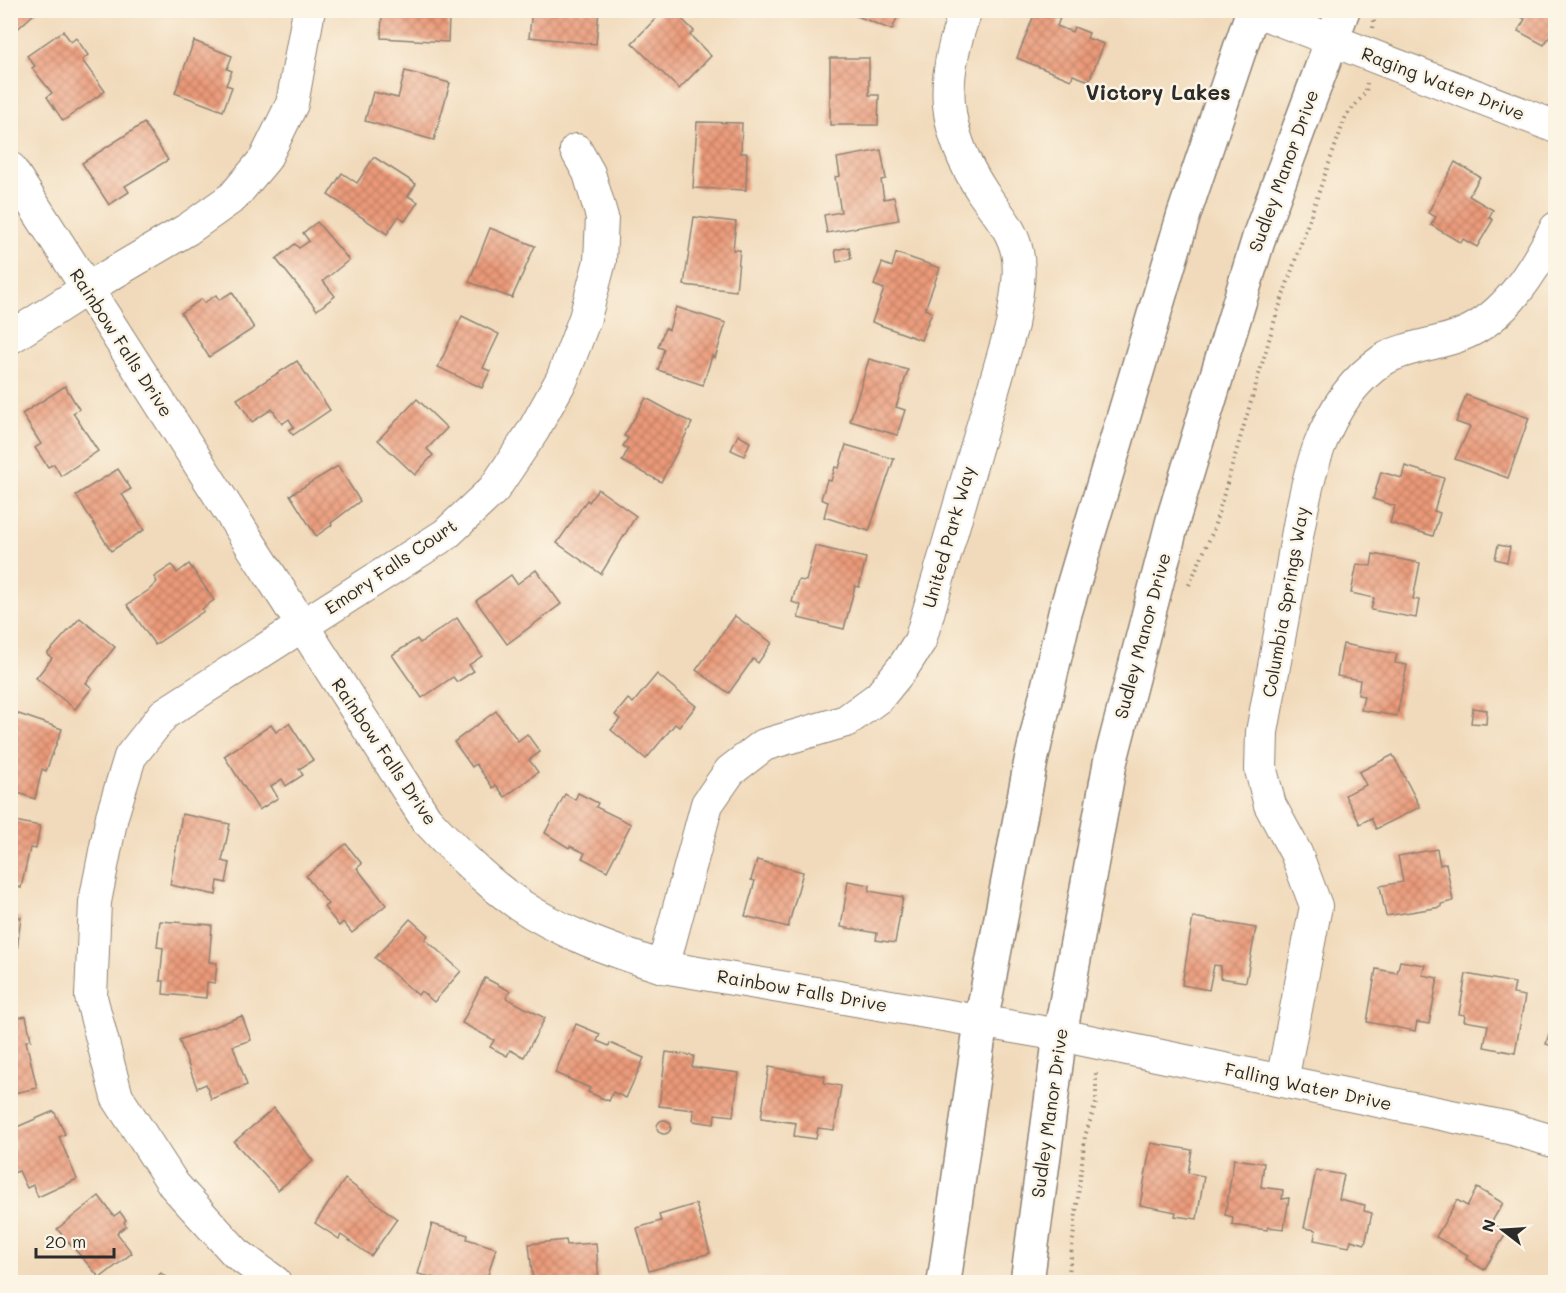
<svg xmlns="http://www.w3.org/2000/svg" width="1566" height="1293" font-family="Mali,sans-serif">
	<defs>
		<pattern id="building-cross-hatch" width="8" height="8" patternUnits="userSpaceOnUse" patternTransform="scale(1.5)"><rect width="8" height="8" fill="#eb9a79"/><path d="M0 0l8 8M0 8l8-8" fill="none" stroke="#bf7e63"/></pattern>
	</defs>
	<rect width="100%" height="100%" fill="#fcf5e5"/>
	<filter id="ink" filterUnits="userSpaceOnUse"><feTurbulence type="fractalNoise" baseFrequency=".0167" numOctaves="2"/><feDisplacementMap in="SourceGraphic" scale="12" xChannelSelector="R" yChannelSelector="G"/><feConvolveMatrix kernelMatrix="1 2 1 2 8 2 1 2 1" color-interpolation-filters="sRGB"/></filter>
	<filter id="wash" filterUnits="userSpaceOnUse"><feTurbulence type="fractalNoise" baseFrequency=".008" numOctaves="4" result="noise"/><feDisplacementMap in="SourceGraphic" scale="24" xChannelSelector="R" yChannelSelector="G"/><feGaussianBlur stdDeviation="1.35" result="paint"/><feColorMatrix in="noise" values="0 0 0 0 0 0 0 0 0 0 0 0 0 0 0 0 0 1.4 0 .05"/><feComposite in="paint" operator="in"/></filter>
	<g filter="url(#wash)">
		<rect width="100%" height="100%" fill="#f1dabb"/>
		<g id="blocks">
			<g fill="url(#building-cross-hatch)">
				<polygon points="10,10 38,10 10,36"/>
				<polygon points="391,10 433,10 433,16 449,17 448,42 381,38 382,12"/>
				<polygon points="532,10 599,10 596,44 529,37"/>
				<polygon points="664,10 673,10 694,31 690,35 711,56 679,89 632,43"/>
				<polygon points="842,10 900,10 892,30"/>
				<polygon points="1036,10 1060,18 1057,26 1072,32 1074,27 1089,33 1087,38 1104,44 1089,81 1073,75 1071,80 1017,58"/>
				<polygon points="1515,10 1556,10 1556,27 1544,45 1518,31 1525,19 1514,13"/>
				<polygon points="63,31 71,42 76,38 88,55 82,60 105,91 63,121 47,97 52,93 32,68 35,66 27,56"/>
				<polygon points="194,41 232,56 227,69 232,71 226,85 232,87 223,111 175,93"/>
				<polygon points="830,58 869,58 869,95 879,95 878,125 830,125"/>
				<polygon points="405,71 450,83 434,140 365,121 373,92 398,98"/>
				<polygon points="697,122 742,123 741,153 747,153 746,190 693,188"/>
				<polygon points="144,123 168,160 125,186 129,192 109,205 82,163"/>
				<polygon points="881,150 886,179 881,180 884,199 894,197 899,220 827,233 824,215 841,212 835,177 840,176 837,158"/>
				<polygon points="374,157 416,184 408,196 418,202 405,221 399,216 387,234 328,195 342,173 357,183"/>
				<polygon points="1455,162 1480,177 1469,196 1493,210 1489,217 1493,220 1477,247 1463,239 1461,243 1431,225 1436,217 1428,213"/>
				<polygon points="694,217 736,222 733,250 740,250 736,291 684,285"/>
				<polygon points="317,222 349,260 323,281 335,296 317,310 276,259 295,244 299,248 309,241 303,233"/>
				<polygon points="490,228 535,246 512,298 469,282"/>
				<polygon points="849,247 851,259 837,262 835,250"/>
				<polygon points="896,253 940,268 925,309 932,312 921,340 872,322 884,289 874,285 882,263 892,267"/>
				<polygon points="232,292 254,328 209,357 181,313 202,299 204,303 216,295 219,300"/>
				<polygon points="676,307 726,323 715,358 712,356 703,385 658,370 664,349 658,347 665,328 669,330"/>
				<polygon points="462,316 499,334 483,368 490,371 482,388 438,367"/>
				<polygon points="869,359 908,370 896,407 905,410 897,435 850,421"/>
				<polygon points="297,361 330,410 293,435 289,430 294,427 289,419 282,424 272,409 252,422 237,399"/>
				<polygon points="65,386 79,409 73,413 98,451 61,476 54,464 48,467 35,448 41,444 22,414"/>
				<polygon points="1466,395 1529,418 1508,478 1455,459 1470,427 1456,422"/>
				<polygon points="646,398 692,423 661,482 622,461 628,449 623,446 628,438 624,436"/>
				<polygon points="417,399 447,428 427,449 433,455 415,475 378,440"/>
				<polygon points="738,435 750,442 744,456 731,450"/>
				<polygon points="846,445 894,459 869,531 824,517 828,502 821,499 827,480 831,481 835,467 839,468"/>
				<polygon points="338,466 360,501 331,523 332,525 316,536 290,495"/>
				<polygon points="1405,466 1444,478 1434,511 1440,513 1433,536 1390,523 1395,506 1373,499 1381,472 1402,478"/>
				<polygon points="118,469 131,489 122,494 144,530 111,551 76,495"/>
				<polygon points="598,489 636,516 601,574 557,543 587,500 589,502"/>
				<polygon points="1498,545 1510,547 1507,562 1495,559"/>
				<polygon points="815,546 866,558 859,587 855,586 844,629 798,618 801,605 792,602 798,580 806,581"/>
				<polygon points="1373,554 1420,563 1413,599 1419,600 1416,618 1371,610 1374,598 1351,593 1357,564 1371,566"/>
				<polygon points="189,564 214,600 202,609 204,611 155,645 127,605 149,590 157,582 154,577 172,565 177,573"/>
				<polygon points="536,570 561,604 507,644 476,601 511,575 517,584"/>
				<polygon points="735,616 772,643 758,663 753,659 729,693 696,670"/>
				<polygon points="80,618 115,647 86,683 92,688 75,709 36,678 52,658 47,654"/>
				<polygon points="457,618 482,656 469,665 474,671 457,682 453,677 422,698 392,655 417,639 420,643"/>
				<polygon points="1343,644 1397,654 1395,663 1407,665 1397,716 1361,710 1364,696 1358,695 1360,680 1337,676"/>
				<polygon points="657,674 696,706 679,727 675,724 646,759 611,730 620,719 615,715 628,699 633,703"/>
				<polygon points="1473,708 1487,710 1486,724 1471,723"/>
				<polygon points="10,711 62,729 46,771 42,769 35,799 10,790"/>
				<polygon points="496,711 518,741 527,734 540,752 529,760 538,772 505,797 496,785 493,788 476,764 472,767 454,742"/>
				<polygon points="289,723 313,760 299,769 303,775 286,786 282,779 271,786 278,798 259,810 224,756 271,725 276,732"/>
				<polygon points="1393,755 1420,807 1376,829 1371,818 1360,824 1345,795 1366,785 1359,772"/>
				<polygon points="578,793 598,803 596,807 631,824 607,871 582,858 585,853 570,846 569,848 545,833 565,794 575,800"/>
				<polygon points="182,814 230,824 222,861 230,863 226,883 218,881 216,895 170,885"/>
				<polygon points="10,820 40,826 36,849 30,848 21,888 10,885"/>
				<polygon points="346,844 362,864 357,868 386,905 352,933 343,922 339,926 324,907 328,904 306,876"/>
				<polygon points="1437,849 1440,865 1446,863 1453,901 1441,904 1441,907 1386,916 1380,886 1403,882 1398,856"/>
				<polygon points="757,860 803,872 788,927 745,916 755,881 751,880"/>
				<polygon points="848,881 870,885 869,891 903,897 895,943 876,940 877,933 841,927"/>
				<polygon points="10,917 21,917 16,959 10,959"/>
				<polygon points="1193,917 1256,928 1246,982 1220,978 1221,966 1214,965 1209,990 1182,985"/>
				<polygon points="410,919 428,935 425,939 461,971 434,1002 421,991 418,995 375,958"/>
				<polygon points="160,921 212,925 209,962 217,963 215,983 207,982 206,998 163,994 164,981 160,981 163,948 157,947"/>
				<polygon points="1400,961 1425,965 1422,975 1438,978 1429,1024 1417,1022 1415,1031 1367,1022 1376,969 1397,973"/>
				<polygon points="1466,974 1515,983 1513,994 1525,996 1515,1053 1484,1047 1488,1025 1464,1021 1465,1015 1459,1014"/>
				<polygon points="485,978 510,991 506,998 545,1018 524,1057 510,1050 507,1056 490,1047 494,1040 462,1023"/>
				<polygon points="1555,1013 1556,1014 1556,1047 1546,1044"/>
				<polygon points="26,1016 31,1040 26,1041 37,1088 10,1094 10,1019"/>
				<polygon points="242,1016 251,1040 233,1046 247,1085 211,1099 206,1084 197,1088 179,1040"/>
				<polygon points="576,1024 600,1034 597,1041 609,1046 610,1043 644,1058 626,1098 613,1092 609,1101 588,1092 590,1088 555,1073"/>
				<polygon points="666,1052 694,1056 692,1067 739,1073 733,1116 715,1114 714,1124 693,1121 694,1110 659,1106"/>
				<polygon points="769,1067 825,1076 824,1083 841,1086 834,1130 818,1128 816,1139 794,1136 796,1123 761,1118"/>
				<polygon points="274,1108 313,1161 278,1190 234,1142"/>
				<polygon points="54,1111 65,1134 59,1137 77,1179 38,1197 33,1185 27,1188 19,1171 10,1174 10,1151 16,1149 10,1130"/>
				<circle cx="664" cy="1127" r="7"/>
				<polygon points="1151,1143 1192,1150 1188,1173 1204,1176 1197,1219 1175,1216 1176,1212 1140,1205"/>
				<polygon points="1234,1159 1264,1163 1261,1187 1283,1190 1282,1199 1289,1198 1284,1229 1268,1227 1267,1230 1232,1225 1233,1217 1225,1215"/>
				<polygon points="1316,1170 1344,1175 1339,1199 1365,1205 1364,1211 1372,1213 1365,1244 1351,1240 1349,1247 1314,1240 1316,1230 1304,1228"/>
				<polygon points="345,1179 397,1219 371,1256 341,1235 339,1239 315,1223"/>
				<polygon points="1477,1188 1503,1203 1491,1223 1507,1232 1484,1270 1466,1259 1468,1255 1436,1237 1457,1200 1467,1206"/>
				<polygon points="99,1196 114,1216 120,1212 126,1220 124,1222 126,1226 117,1233 132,1253 100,1278 57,1229"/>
				<polygon points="696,1204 710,1253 649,1271 637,1228 661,1221 659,1215"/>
				<polygon points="432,1224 468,1235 467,1239 496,1248 486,1282 451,1282 418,1274"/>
				<polygon points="566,1240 567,1245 596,1243 599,1282 533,1282 529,1244"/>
				<polygon points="161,1273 171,1282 152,1282"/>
			</g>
		</g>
	</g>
	<g filter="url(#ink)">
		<use href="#blocks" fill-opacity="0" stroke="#8e8273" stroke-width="1.5"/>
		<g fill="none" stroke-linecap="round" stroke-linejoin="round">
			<g stroke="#8e8273" stroke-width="34">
				<g id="minor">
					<polyline points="1254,10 1556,127"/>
					<path d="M10,168L426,819C454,849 482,879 517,903C561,933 613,951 663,967L1060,1035L1509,1128L1556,1142"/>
					<polyline points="10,338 86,289 188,229 233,197 265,159 292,104 309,10"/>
					<path d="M663,967L707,804L730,771L764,745L846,721L879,697L904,666L920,641L1012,325C1015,302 1022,274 1017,252C1012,228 996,212 983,193C942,130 939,81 966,10"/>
					<path d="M1282,1081L1316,906L1296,853L1270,805L1261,770L1262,732C1271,683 1280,634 1289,584C1303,506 1311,408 1383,360C1403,347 1439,344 1461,335C1506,318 1535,268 1556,228"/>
					<polyline points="275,1282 236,1253 174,1185 117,1097 91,997 95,902 112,816 130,757 164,714 446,534 494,489 533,431 562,379 585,318 600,261 602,217 589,173 576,150"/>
				</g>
			</g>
			<g stroke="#8e8273" stroke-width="36">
				<g id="major">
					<polyline points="944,1282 981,1022 1031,761 1065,613 1184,214 1253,10"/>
					<polyline points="1027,1282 1060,1035 1110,763 1174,516 1261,231 1343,10"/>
				</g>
			</g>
			<g stroke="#8e8273" stroke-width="4" stroke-dasharray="1.5 4.5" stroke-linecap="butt">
				<polyline points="1373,28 1375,10"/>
				<polyline points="1189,585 1213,531 1276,316 1323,180 1346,116 1366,92 1367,83"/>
				<polyline points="1068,1282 1085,1136 1096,1103 1096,1070"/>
			</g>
			<use href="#minor" stroke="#fff" stroke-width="32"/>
			<use href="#major" stroke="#fff" stroke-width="33"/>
		</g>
	</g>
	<g text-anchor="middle" stroke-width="5" stroke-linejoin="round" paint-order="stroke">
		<g font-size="18" fill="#2b2b2b" stroke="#fcf5e5">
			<text transform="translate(1443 84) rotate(21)" y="6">Raging Water Drive</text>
			<text transform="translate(1284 171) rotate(-70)" y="6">Sudley Manor Drive</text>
			<text transform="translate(121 343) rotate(57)" y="6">Rainbow Falls Drive</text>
			<text transform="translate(949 537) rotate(-74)" y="6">United Park Way</text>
			<text transform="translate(391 567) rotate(-34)" y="6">Emory Falls Court</text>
			<text transform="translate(1286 602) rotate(-80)" y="6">Columbia Springs Way</text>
			<text transform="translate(1143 636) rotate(-75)" y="6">Sudley Manor Drive</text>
			<text transform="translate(384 752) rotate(56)" y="6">Rainbow Falls Drive</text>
			<text transform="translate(802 991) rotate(10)" y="6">Rainbow Falls Drive</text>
			<text transform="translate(1308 1087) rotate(12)" y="6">Falling Water Drive</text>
			<text transform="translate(1050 1113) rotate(-82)" y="6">Sudley Manor Drive</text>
		</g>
		<g font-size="21" font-weight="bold" fill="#2b2b2b" stroke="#fcf5e5">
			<text x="1158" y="100">Victory Lakes</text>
		</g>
	</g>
	<rect width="1566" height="1293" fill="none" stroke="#fcf5e5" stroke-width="36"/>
	<g transform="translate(1503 1230) rotate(287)" stroke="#fcf5e5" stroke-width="4.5" paint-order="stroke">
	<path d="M0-4.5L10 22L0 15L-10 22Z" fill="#2b2b2b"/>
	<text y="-9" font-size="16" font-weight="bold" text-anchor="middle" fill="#2b2b2b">N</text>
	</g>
	<path d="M36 1248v9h78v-9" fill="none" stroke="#2b2b2b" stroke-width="3"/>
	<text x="45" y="1248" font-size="18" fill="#2b2b2b" stroke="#fcf5e5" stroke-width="4.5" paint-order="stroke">20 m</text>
</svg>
